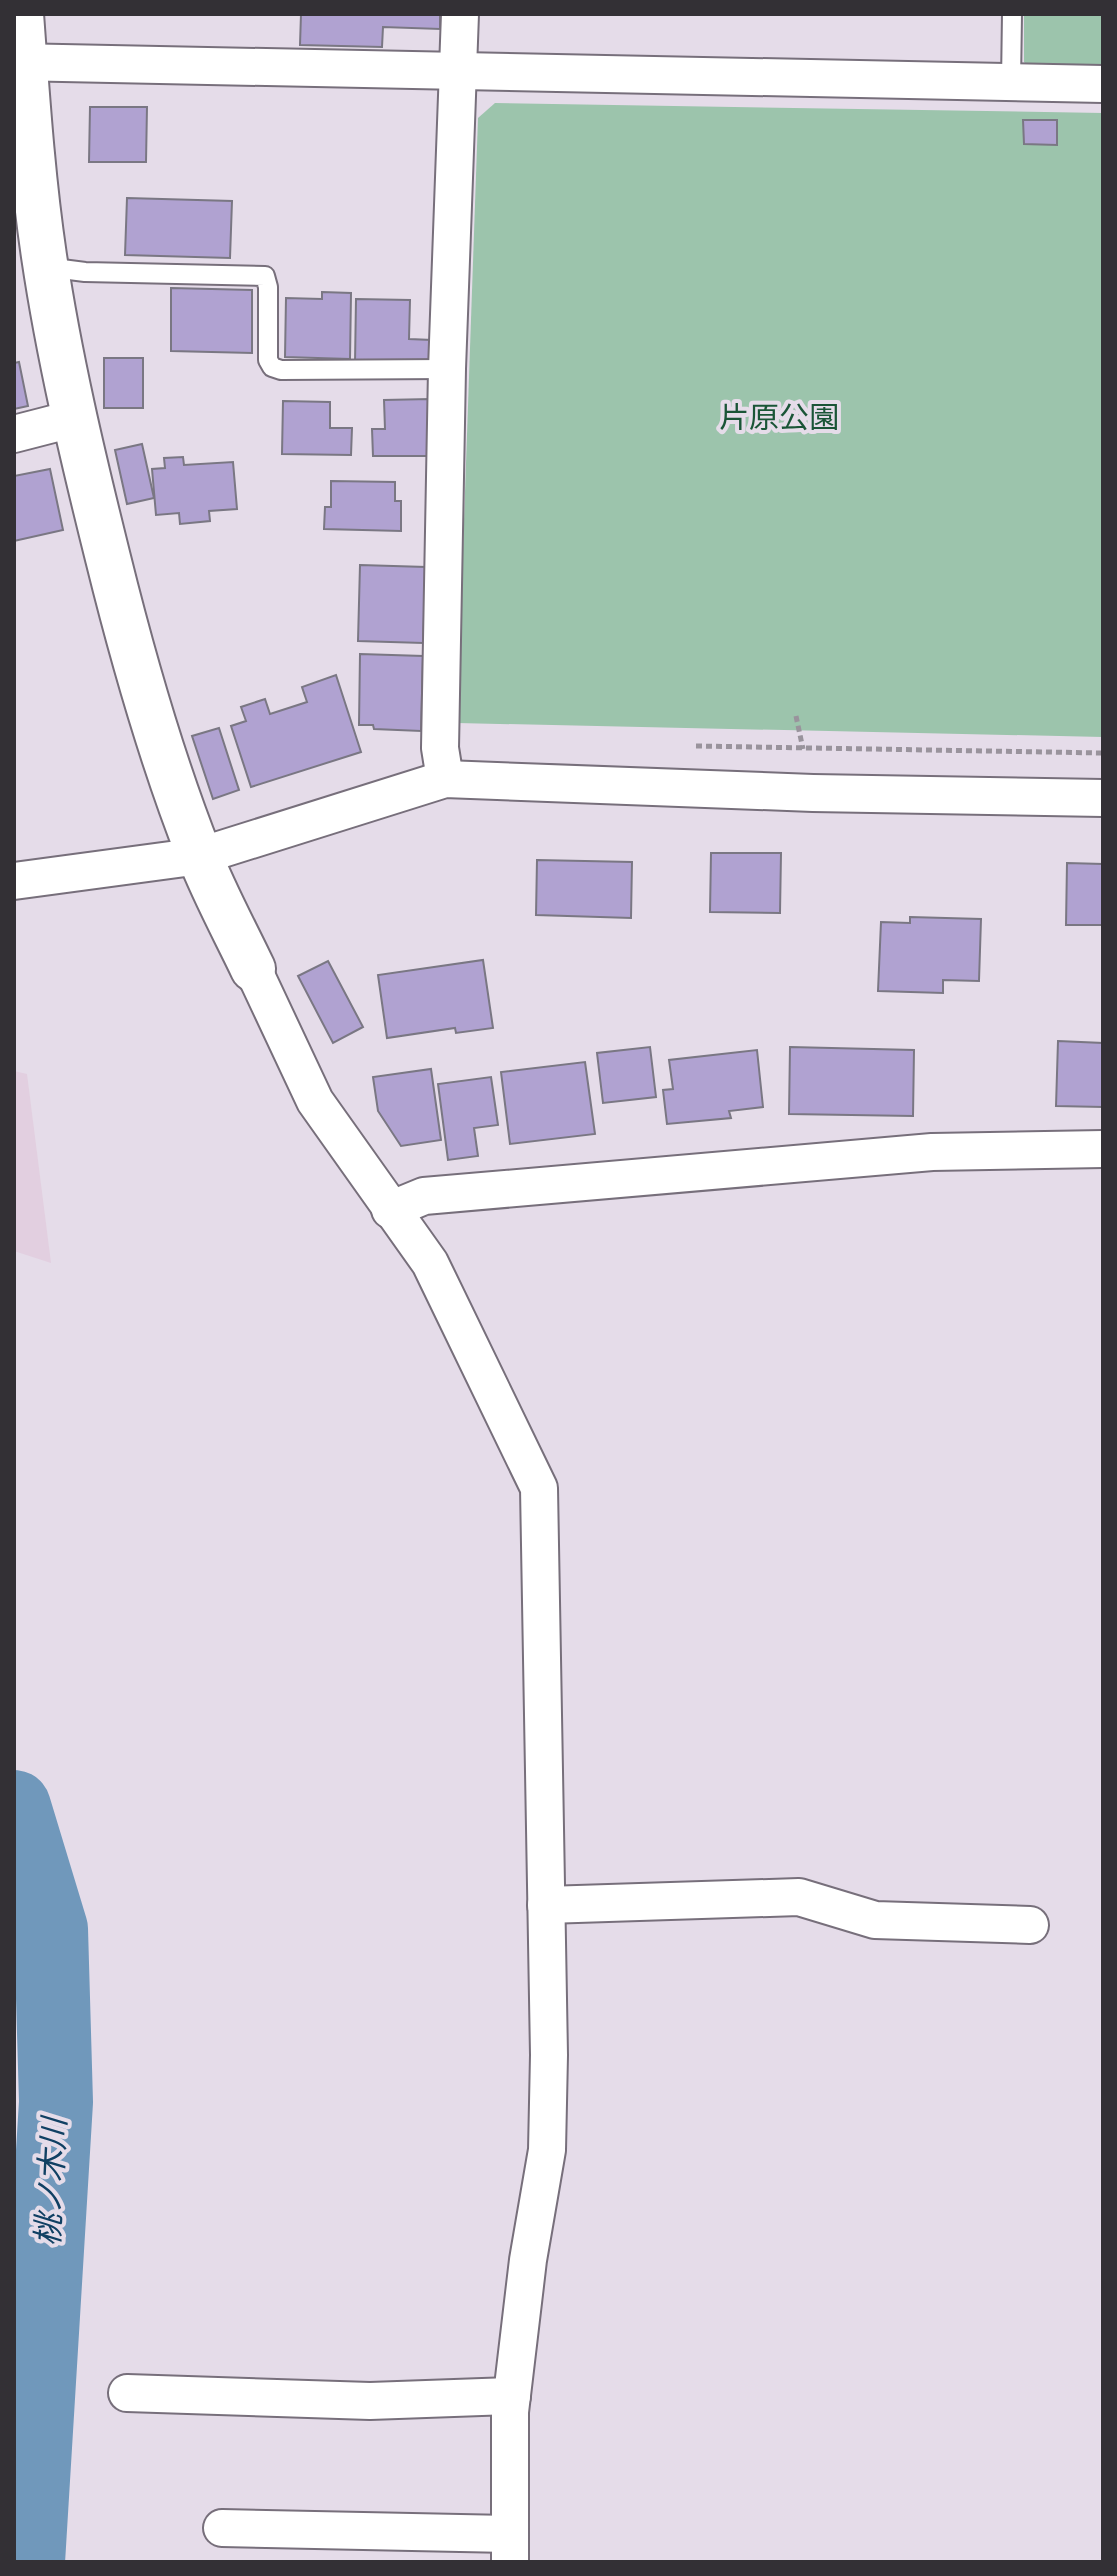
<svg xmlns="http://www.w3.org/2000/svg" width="1117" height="2576" font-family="Commissioner,'Noto Sans JP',sans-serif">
	<rect width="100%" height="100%" fill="#e5dce9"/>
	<polygon fill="#e2cfe0" points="14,1071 27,1074 51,1263 14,1251"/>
	<g fill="#9cc4ac">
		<polygon points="1024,14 1103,14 1103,81 1042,80 1024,62"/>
		<polygon points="495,103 1103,113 1103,737 457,723 478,118"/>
	</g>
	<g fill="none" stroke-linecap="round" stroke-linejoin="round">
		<polyline stroke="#7098bb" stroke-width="74" points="14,1807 51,1929 56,2102 28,2562"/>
	</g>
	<g fill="#b0a2d1" stroke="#7a7783" stroke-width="2">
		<polygon points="301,14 440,14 440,29 383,27 382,47 300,45"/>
		<polygon points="90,107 147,107 146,162 89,162"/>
		<polygon points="1023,120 1057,120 1057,145 1024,144"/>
		<polygon points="127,198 232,201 230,258 125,255"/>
		<polygon points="171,288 252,290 252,353 171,351"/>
		<polygon points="322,292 351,293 350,359 285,357 286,298 322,299"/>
		<polygon points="356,299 410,300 409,339 432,340 431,361 407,360 407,364 355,363"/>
		<rect x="104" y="358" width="39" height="50"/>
		<polygon points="19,362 28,406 14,409 14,363"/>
		<polygon points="430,399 430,456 373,456 372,429 385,429 384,400"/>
		<polygon points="283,401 330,402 330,428 352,428 351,455 282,454"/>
		<polygon points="142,444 154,498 127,504 115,450"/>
		<polygon points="183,457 184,465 233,462 237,509 209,511 210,521 180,524 179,513 156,515 152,469 165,468 164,458"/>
		<polygon points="50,469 63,530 14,541 14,476"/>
		<polygon points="331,481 395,482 395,501 401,501 401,531 324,529 325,507 331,507"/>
		<polygon points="360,565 426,567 423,643 358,641"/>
		<polygon points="360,654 423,656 421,731 374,729 373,725 359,725"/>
		<polygon points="336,675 361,752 251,787 231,726 246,721 241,707 265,699 270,714 307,702 302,687"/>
		<polygon points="219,728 239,790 213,799 192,736"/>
		<polygon points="711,853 781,853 780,913 710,912"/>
		<polygon points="537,860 632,862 631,918 536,915"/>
		<polygon points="1067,863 1103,864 1103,925 1066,925"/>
		<polygon points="910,917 981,919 979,981 943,980 943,993 878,991 881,922 910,923"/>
		<polygon points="483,960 493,1028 456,1033 455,1028 387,1038 378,975"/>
		<polygon points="328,961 363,1027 333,1043 298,976"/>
		<polygon points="1058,1041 1103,1043 1103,1107 1056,1106"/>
		<polygon points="650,1047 656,1097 603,1103 597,1053"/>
		<polygon points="790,1047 914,1050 913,1116 789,1114"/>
		<polygon points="757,1050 763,1107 729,1111 731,1118 667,1124 663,1090 673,1089 669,1060"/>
		<polygon points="585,1062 595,1134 510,1144 501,1072"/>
		<polygon points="431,1069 441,1140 401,1146 378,1111 373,1077"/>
		<polygon points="491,1077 498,1125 474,1128 478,1156 448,1160 438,1084"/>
	</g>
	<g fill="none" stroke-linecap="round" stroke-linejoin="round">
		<g stroke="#776f7b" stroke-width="22">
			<g id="service">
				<polyline points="1011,82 1012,14"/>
				<polyline points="46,267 85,272 265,276 268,287 268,360 272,367 281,370 447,369"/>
			</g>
		</g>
		<g stroke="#776f7b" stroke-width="40">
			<g id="minor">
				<polyline points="14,62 1103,84"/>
				<polyline points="14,434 76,418"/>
				<polyline points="445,779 440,748 447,369 460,14"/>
				<polyline points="14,881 200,856 445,779 813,793 1103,798"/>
				<polyline points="253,969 315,1101 430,1263 539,1488 549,2055 547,2150 528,2260 510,2412 510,2562"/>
				<polyline points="390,1210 424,1196 932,1152 1103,1149"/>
				<polyline points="546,1905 799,1897 875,1920 1030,1925"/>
				<polyline points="127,2393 370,2401 512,2396"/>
				<polyline points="222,2528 509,2534"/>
			</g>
		</g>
		<g stroke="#776f7b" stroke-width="48">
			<path id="tertiary" d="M21,14C27,95 32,175 44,256C59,357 83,458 108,558C133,659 161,758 199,854C214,893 235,931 253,969"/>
		</g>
		<g stroke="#99939c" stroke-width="5" stroke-dasharray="6 4" stroke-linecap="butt">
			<polyline points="796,716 803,749"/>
			<polyline points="696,746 1103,753"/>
		</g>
		<use href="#service" stroke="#fff" stroke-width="18"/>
		<use href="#minor" stroke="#fff" stroke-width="36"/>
		<use href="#tertiary" stroke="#fff" stroke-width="44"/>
	</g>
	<g text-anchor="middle" stroke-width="8" stroke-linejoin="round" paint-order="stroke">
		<g font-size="30" fill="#1a5537" stroke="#e5dce9">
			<text x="779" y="428">片原公園</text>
		</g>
		<g font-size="32" font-style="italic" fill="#104063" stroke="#e5dce9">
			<text transform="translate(51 2182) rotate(-87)" y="11">桃ノ木川</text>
		</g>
	</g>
	<rect width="1117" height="2576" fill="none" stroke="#333035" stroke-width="32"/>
</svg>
